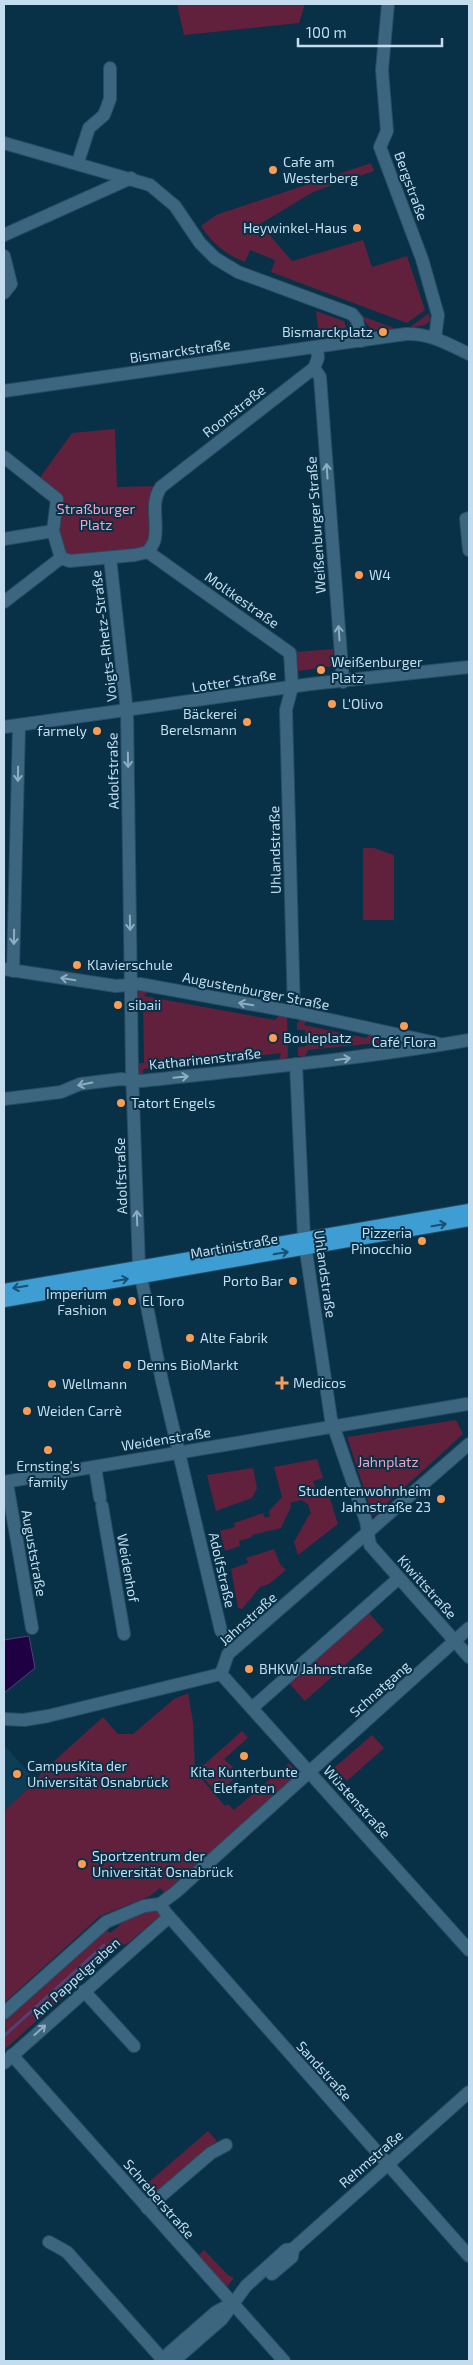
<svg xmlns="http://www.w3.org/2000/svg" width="473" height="2365" font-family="'Exo 2',sans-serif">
	<rect width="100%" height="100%" fill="#083147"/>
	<polygon fill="#0e3e57" points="4,1745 36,1781 4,1811"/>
	<g fill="#61203c">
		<polygon points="177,4 305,4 299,23 184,35"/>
		<path d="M371,163L374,171L313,192L260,224L292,261L363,240L372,267L407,256L425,310L407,323L271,272L275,260L250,250L245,262C225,254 213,244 201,226L216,215Z"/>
		<polygon points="316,311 344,321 347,330 342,334 319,337"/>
		<polygon points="429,313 430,321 425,325 409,328"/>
		<path d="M362,316L399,330C382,332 370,334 362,316Z"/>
		<polygon points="115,429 117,487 156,486 151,538 144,547 70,556 65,554 58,531 61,508 39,479 72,433"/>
		<polygon points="333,649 334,666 298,671 296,652"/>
		<polygon points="363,848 374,848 394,855 394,920 363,920"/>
		<polygon points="139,990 149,990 144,996 275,1020 279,1015 287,1016 288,1056 286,1059 279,1060 281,1053 144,1069 141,1077 137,1075 135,1063 144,1063 143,1001 135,1001"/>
		<polygon points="301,1019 308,1020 304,1025 366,1038 371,1033 397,1039 398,1045 375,1049 378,1043 308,1050 305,1056 302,1057 298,1055 298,1047 306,1046 305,1030 297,1030 297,1023"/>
		<polygon points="456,1420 463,1434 373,1516 347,1437"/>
		<polygon points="317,1459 323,1478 313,1481 316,1489 326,1486 338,1524 298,1555 294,1542 309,1515 311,1514 308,1504 301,1500 290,1503 291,1507 281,1528 252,1535 252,1537 239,1541 240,1546 225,1551 220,1531 235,1527 234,1523 263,1513 265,1518 270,1516 269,1511 282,1497 274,1467"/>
		<polygon points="253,1468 257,1488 252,1498 216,1511 207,1475"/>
		<polygon points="274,1549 280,1564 286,1570 269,1584 260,1587 242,1609 238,1608 231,1569 248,1563 246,1558"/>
		<polygon points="368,1612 384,1630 305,1701 288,1682"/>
		<polygon points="188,1693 193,1722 195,1771 225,1806 228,1804 234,1810 289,1763 295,1770 294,1779 172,1889 165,1893 160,1888 150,1896 100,1916 4,2003 4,1811 36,1781 41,1773 103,1717 118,1734 133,1734 174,1699"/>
		<polygon points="242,1731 248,1738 224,1759 233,1767 229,1771 235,1778 218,1794 197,1771"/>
		<polygon points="372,1735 384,1748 347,1781 334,1768"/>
		<polygon points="155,1908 161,1915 128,1943 119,1947 4,2050 4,2018 105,1928 110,1933 119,1926 119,1920"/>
		<polygon points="208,2131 217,2141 151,2197 143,2187"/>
		<polygon points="204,2250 228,2275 234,2278 226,2288 197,2257"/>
	</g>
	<polygon fill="#1f0042" stroke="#504276" points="29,1636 35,1668 4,1693 4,1640"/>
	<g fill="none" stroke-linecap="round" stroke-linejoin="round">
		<polyline stroke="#504276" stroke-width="3" points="4,2036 104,1945"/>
		<g stroke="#264d62" stroke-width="14">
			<g id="minor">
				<polyline points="388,4 382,70 387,131 380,147 422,259 438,315 435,338"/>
				<polyline points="4,143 150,185 175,206 200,243 215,258 238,272 352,314 357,320 361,341"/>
				<polyline points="78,162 89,128 104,115 110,99 110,68"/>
				<polyline points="4,235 131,178"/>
				<polyline points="4,256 11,284 4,293"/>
				<polyline points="314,368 320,377 343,682"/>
				<path d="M4,391L406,334C430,333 448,344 469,354"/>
				<path d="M4,457L57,499L53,531L61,558L70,561L135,555L148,552C150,548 155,543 155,538C158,520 150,503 161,487L314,368L318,358L317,347"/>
				<polyline points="469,518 466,519 469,550"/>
				<polyline points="4,539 53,531"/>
				<polyline points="148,552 290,653 292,687 286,710 294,1012"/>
				<polyline points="110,558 127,712 132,1070 139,1267 162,1381 221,1631"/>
				<polyline points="4,602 61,558"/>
				<polyline points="4,727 311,684 469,667"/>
				<polyline points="4,969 116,986 140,984 294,1012 437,1043"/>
				<polyline points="13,971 19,726"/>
				<polyline points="296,1064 304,1238 331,1419 366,1521 370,1545 469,1657"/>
				<path d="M4,1099L61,1092L80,1084L121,1079L141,1081C251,1069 361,1059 469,1040"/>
				<polyline points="95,1467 100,1498"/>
				<polyline points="4,1482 467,1404"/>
				<polyline points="4,1484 8,1489 32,1628"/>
				<polyline points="102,1506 124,1634"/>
				<polyline points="221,1674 469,1950"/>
				<polyline points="252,1708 399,1578"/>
				<polyline points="4,1719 24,1720 48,1716 221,1674 228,1654 469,1444"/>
				<polyline points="160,1904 166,1913 469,2256"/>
				<polyline points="84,1991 134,2046"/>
				<polyline points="4,2013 106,1922 144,1906 160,1904 176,1892 469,1628"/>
				<polyline points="12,2055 284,2361"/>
				<polyline points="4,2063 169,1917"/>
				<polyline points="147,2208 211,2153 226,2145"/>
				<polyline points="49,2242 67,2252 164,2361"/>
				<polyline points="272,2274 292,2257 293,2249"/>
				<polyline points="166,2361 169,2353 216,2312 229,2305"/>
				<polyline points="170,2361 175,2360 222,2319 246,2286 286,2250 293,2249 469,2092"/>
			</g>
		</g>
		<g stroke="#264d62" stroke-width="14">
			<g id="major">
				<polyline points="4,1290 469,1210"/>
				<polyline points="4,1301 469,1220"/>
			</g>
		</g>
		<use href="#minor" stroke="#3c6680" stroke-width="12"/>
		<use href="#major" stroke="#3e9dd2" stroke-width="12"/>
	</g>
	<defs><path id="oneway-shaft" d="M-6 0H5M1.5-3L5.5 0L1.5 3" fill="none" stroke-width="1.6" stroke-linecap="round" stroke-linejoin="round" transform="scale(1.25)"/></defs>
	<g stroke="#8dadc2">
		<use href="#oneway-shaft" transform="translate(327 471) rotate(-94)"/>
		<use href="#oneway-shaft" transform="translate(339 633) rotate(-94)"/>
		<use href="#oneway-shaft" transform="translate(128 760) rotate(89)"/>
		<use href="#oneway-shaft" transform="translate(18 774) rotate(91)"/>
		<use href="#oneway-shaft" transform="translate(130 923) rotate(89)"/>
		<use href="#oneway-shaft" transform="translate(14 937) rotate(91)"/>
		<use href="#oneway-shaft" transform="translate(68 979) rotate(-171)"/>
		<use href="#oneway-shaft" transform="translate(246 1004) rotate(-170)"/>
		<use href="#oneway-shaft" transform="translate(343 1059) rotate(-7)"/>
		<use href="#oneway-shaft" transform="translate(181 1077) rotate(-6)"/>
		<use href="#oneway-shaft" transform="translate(85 1084) rotate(169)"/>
		<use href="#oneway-shaft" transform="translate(137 1218) rotate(-92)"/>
		<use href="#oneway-shaft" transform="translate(40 2030) rotate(-42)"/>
	</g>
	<g stroke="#185171">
		<use href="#oneway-shaft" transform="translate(439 1225) rotate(-10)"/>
		<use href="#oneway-shaft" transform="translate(281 1253) rotate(-10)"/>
		<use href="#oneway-shaft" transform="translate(121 1280) rotate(-10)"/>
		<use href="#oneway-shaft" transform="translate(20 1287) rotate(170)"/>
	</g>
	<g fill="#fc9d53" stroke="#083147" stroke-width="2">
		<circle cx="273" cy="170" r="5"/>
		<circle cx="357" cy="228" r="5"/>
		<circle cx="383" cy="332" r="5"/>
		<circle cx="359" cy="575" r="5"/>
		<circle cx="321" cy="670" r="5"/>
		<circle cx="332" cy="704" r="5"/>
		<circle cx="247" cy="722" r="5"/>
		<circle cx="97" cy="731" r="5"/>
		<circle cx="77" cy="965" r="5"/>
		<circle cx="118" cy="1005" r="5"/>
		<circle cx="404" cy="1026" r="5"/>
		<circle cx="273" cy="1038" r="5"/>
		<circle cx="121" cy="1103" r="5"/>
		<circle cx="422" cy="1241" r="5"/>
		<circle cx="293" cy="1281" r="5"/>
		<circle cx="132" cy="1301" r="5"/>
		<circle cx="117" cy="1302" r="5"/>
		<circle cx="190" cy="1338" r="5"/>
		<circle cx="127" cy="1365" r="5"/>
		<path d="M279.5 1375.5h5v5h5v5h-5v5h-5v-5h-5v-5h5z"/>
		<circle cx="52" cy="1384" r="5"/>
		<circle cx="27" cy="1411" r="5"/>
		<circle cx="48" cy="1450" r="5"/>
		<circle cx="441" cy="1499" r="5"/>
		<circle cx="249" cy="1669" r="5"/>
		<circle cx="244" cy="1756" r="5"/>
		<circle cx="17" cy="1774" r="5"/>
		<circle cx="82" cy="1864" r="5"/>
	</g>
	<g text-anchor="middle" stroke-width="4" stroke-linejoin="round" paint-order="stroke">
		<g font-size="14" fill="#c3ddee" stroke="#083147" text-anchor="start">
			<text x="283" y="167">Cafe am<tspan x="283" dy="16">Westerberg</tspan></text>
			<text x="347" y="233" text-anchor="end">Heywinkel-Haus</text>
			<text x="373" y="337" text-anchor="end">Bismarckplatz</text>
			<text x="369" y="580">W4</text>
			<text x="331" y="667">Weißenburger<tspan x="331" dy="16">Platz</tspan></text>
			<text x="342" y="709">L‘Olivo</text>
			<text x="237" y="719" text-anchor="end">Bäckerei<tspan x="237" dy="16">Berelsmann</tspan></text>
			<text x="87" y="736" text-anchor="end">farmely</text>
			<text x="87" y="970">Klavierschule</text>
			<text x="128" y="1010">sibaii</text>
			<text x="283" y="1043">Bouleplatz</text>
			<text x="404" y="1047" text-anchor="middle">Café Flora</text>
			<text x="131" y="1108">Tatort Engels</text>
			<text x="412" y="1238" text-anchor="end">Pizzeria<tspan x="412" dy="16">Pinocchio</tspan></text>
			<text x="283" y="1286" text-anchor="end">Porto Bar</text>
			<text x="107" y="1299" text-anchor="end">Imperium<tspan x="107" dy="16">Fashion</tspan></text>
			<text x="142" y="1306">El Toro</text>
			<text x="200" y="1343">Alte Fabrik</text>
			<text x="137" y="1370">Denns BioMarkt</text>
			<text x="293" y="1388">Medicos</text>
			<text x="62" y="1389">Wellmann</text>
			<text x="37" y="1416">Weiden Carrè</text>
			<text x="48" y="1471" text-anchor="middle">Ernsting's<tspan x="48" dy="16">family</tspan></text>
			<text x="431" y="1496" text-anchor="end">Studentenwohnheim<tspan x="431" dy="16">Jahnstraße 23</tspan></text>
			<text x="259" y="1674">BHKW Jahnstraße</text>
			<text x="27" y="1771">CampusKita der<tspan x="27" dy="16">Universität Osnabrück</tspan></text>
			<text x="244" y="1777" text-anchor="middle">Kita Kunterbunte<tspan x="244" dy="16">Elefanten</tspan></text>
			<text x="92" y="1861">Sportzentrum der<tspan x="92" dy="16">Universität Osnabrück</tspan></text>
		</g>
		<g font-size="14" fill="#c3ddee" stroke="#083147">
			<text transform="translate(411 186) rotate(70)" y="5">Bergstraße</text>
			<text transform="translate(180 351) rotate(-8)" y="5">Bismarckstraße</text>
			<text transform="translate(234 411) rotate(-38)" y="5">Roonstraße</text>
			<text transform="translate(316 525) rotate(-94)" y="5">Weißenburger Straße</text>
			<text transform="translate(242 600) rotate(35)" y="5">Moltkestraße</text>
			<text transform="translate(104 636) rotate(-97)" y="5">Voigts-Rhetz-Straße</text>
			<text transform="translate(234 681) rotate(-9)" y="5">Lotter Straße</text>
			<text transform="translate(113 771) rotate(-91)" y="5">Adolfstraße</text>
			<text transform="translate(275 850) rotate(-91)" y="5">Uhlandstraße</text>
			<text transform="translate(256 991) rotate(11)" y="5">Augustenburger Straße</text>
			<text transform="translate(205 1059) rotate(-6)" y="5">Katharinenstraße</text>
			<text transform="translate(121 1176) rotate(-92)" y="5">Adolfstraße</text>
			<text transform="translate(234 1246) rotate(-10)" y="5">Martinistraße</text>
			<text transform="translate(325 1274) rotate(82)" y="5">Uhlandstraße</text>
			<text transform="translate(166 1439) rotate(-9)" y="5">Weidenstraße</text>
			<text transform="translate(34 1553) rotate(80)" y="5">Auguststraße</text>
			<text transform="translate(128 1568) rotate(80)" y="5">Weidenhof</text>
			<text transform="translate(222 1570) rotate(77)" y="5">Adolfstraße</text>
			<text transform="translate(427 1587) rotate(48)" y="5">Kiwittstraße</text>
			<text transform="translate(248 1619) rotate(-42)" y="5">Jahnstraße</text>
			<text transform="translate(380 1689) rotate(-42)" y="5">Schnatgang</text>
			<text transform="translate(357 1802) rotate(48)" y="5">Wüstenstraße</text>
			<text transform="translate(76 1978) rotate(-42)" y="5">Am Pappelgraben</text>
			<text transform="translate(324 2071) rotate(48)" y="5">Sandstraße</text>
			<text transform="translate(371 2159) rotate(-41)" y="5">Rehmstraße</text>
			<text transform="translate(159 2199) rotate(49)" y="5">Schreberstraße</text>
		</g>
		<g font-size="14" fill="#f3a3bf" stroke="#083147">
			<text x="96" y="514">Straßburger<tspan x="96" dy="16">Platz</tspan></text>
			<text x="388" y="1467">Jahnplatz</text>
		</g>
	</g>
	<rect width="473" height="2365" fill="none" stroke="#c3ddee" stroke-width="10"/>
	<path d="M298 38v8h144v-8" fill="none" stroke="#c3ddee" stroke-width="2.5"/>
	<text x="306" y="38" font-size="15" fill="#c3ddee" stroke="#083147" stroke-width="4" paint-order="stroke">100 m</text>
</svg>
